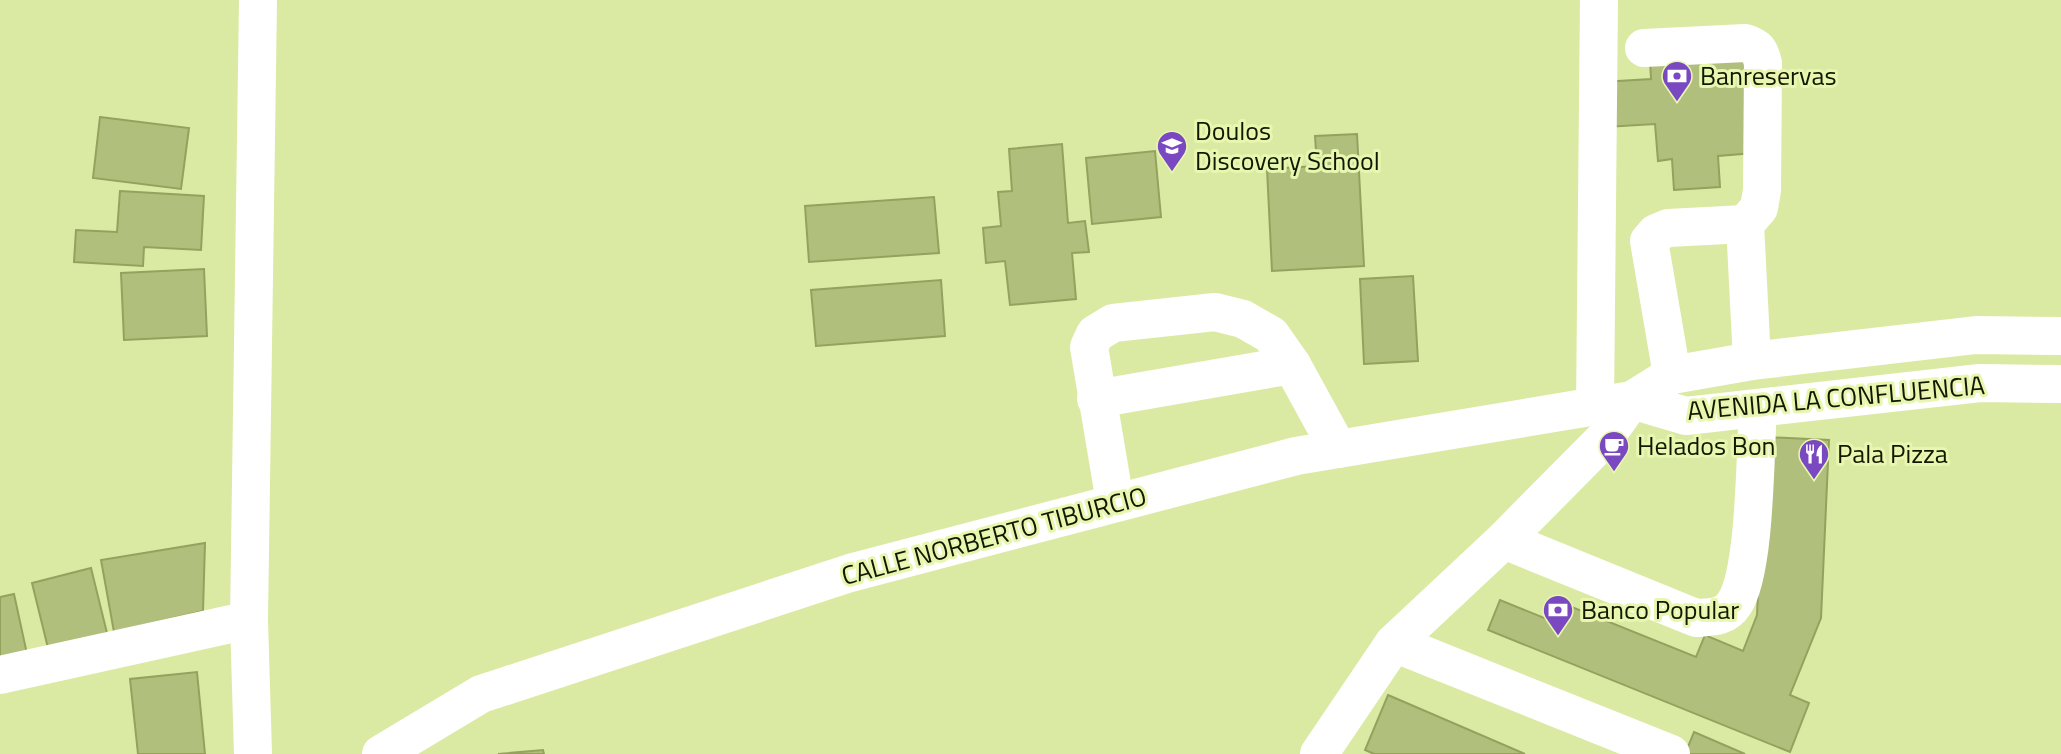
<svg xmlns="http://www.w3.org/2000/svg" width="2061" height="754" font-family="'Titillium Web',sans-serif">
	<rect width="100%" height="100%" fill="#daeaa3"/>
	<g fill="#b1bf7d" stroke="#94a25e" stroke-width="2">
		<polygon points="1747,55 1754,153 1718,156 1720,187 1674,190 1672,159 1658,161 1655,124 1606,127 1602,82 1651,79 1650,61"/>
		<polygon points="100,117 189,128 181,189 93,178"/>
		<polygon points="1357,134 1364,266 1272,271 1267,169 1317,166 1315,136"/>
		<polygon points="1062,144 1068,223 1085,221 1089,252 1072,253 1076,299 1010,305 1005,261 986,263 983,228 1001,226 998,192 1012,191 1009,149"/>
		<polygon points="1155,151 1161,217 1092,224 1086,158"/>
		<polygon points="120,191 204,196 201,250 144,247 143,266 74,262 76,230 117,232"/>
		<polygon points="934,197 939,253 809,262 805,206"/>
		<polygon points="204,269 207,336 124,340 121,273"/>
		<polygon points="1413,276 1418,361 1364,364 1360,279"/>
		<polygon points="941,280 945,336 816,346 811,290"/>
		<polygon points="1765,437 1829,440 1821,618 1790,695 1809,703 1790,752 1488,630 1500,600 1559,624 1567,605 1696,657 1705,635 1743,651 1757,615"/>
		<polygon points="205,543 203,611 114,632 101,560"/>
		<polygon points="91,568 107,633 48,648 32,583"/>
		<polygon points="14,594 27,654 0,660 0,597"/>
		<polygon points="197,672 205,754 138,754 130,679"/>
		<polygon points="1388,695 1525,754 1374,754 1365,750"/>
		<polygon points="1694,732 1745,754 1685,754"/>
		<polygon points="543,750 544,754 498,754"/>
	</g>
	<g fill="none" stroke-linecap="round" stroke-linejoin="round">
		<g stroke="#fff" stroke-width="38">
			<path d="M1644,48L1745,43C1758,47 1760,51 1763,63L1762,190L1759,208L1745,224"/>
			<polyline points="1672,375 1649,241 1656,233 1668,228 1745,224 1752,361"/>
			<polyline points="1096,399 1292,365"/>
			<polyline points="1632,400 1686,416 1980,383 2061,384"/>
			<polyline points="1595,407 1599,0"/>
			<polyline points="1115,502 1089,347 1095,334 1113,323 1215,312 1243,319 1271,335 1292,365 1338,449"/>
			<path d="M1504,540L1696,618C1711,617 1725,618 1734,604C1756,573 1755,450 1758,408"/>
			<polyline points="1394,643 1671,754"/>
			<polyline points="0,675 249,620"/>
			<polyline points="253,754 249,620 258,0"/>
			<polyline points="381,754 481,694 850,573 1296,456 1632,400 1672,375 1752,361 1976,335 2061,336"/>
			<polyline points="1319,754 1394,643 1504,540 1604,439 1632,400"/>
		</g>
	</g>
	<defs>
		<g id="bank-pin" transform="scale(1.575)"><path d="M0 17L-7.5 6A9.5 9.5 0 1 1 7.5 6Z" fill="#7a49c1" stroke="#e7f7b0"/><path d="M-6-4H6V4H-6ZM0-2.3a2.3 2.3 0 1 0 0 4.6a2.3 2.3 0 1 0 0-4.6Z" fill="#fff"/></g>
		<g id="school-pin" transform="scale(1.575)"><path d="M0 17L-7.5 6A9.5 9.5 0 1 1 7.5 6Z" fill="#7a49c1" stroke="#e7f7b0"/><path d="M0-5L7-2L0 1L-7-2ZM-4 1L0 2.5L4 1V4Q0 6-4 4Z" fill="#fff"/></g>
		<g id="cafe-pin" transform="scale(1.575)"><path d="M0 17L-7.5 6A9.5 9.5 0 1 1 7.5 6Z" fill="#7a49c1" stroke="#e7f7b0"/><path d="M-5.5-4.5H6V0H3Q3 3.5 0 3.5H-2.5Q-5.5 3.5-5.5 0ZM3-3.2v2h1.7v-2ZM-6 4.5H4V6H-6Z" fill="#fff"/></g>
		<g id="restaurant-pin" transform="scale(1.575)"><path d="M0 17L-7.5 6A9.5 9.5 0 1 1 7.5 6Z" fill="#7a49c1" stroke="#e7f7b0"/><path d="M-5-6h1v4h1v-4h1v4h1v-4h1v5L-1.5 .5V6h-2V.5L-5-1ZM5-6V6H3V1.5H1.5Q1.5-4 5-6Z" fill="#fff"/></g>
	</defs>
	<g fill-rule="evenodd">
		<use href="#bank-pin" x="1677" y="76"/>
		<use href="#school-pin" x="1172" y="146"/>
		<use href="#cafe-pin" x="1614" y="446"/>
		<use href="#restaurant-pin" x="1814" y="454"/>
		<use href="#bank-pin" x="1558" y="610"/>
	</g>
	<g text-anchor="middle" stroke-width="6" stroke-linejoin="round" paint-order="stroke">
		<g font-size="26" fill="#131700" stroke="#e7f7b0" text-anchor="start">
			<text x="1700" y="85">Banreservas</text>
			<text x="1195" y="140">Doulos<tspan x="1195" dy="30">Discovery School</tspan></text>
			<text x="1637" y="455">Helados Bon</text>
			<text x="1837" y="463">Pala Pizza</text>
			<text x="1581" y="619">Banco Popular</text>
		</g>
		<g font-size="26" fill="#131700" stroke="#e7f7b0">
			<text transform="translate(1836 398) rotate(-5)" y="9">AVENIDA LA CONFLUENCIA</text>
			<text transform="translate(994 536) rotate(-15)" y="9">CALLE NORBERTO TIBURCIO</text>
		</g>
	</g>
</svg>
